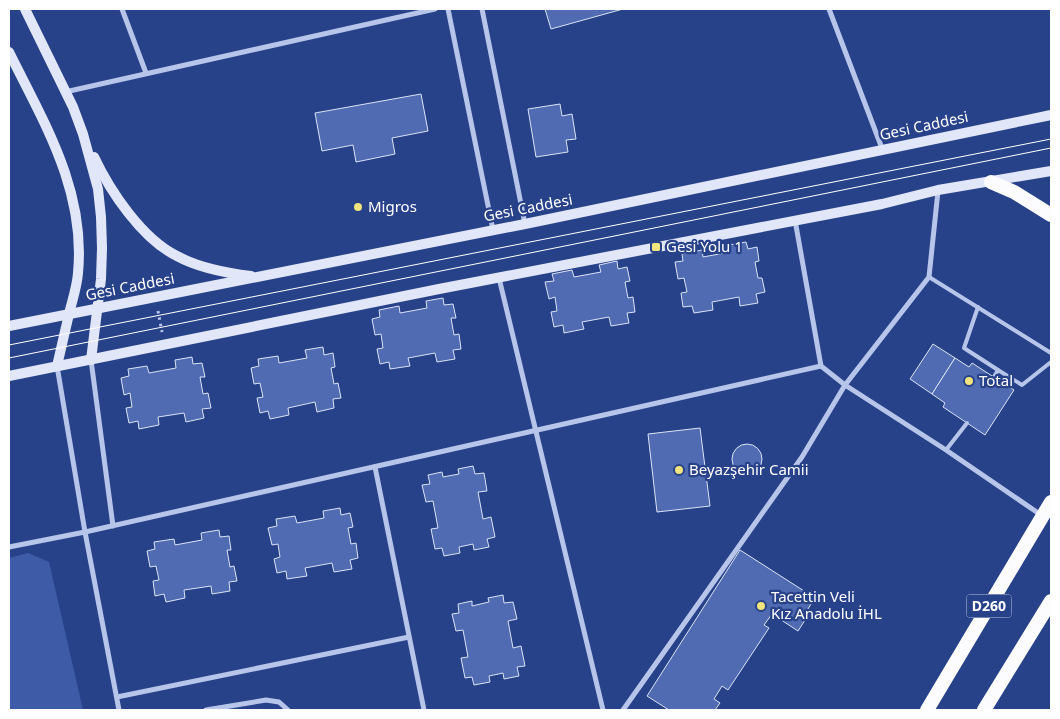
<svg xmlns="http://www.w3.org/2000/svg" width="1060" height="719" font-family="'Noto Sans',sans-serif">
	<rect width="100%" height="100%" fill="#28428a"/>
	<polygon fill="#3d5ba7" points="28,553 49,562 83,710 9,710 9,558"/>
	<g fill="#516bb2" stroke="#dae3f7">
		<polygon points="545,9 623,9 551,29"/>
		<polygon points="421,94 428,131 392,138 395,154 356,162 353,145 322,151 315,113"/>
		<polygon points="560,104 562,116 572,114 576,139 566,140 568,152 536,157 528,109"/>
		<polygon points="746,242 748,249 757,247 759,261 755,262 758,278 762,278 765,292 756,294 758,303 740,306 739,297 712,302 713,310 694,313 692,306 683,307 681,293 687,292 684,278 678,279 675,262 683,261 682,254 702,250 703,257 730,252 729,245"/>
		<polygon points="617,261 618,269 627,267 630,281 625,282 628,298 633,297 635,312 627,313 629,323 611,326 609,317 582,322 584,329 564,333 563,325 554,327 551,312 557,311 555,297 549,299 545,282 554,281 552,274 572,270 574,277 601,272 599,265"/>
		<polygon points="443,298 444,305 453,304 456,318 451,318 454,335 459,334 461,349 453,350 455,359 437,362 435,353 408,358 410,366 390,369 389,362 380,364 377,349 383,348 381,334 375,335 372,319 380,317 379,310 399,306 400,313 427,308 426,301"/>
		<polygon points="933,344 955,358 932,394 910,379"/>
		<polygon points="323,347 324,355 333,353 335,367 331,368 334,384 338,383 341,398 333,399 334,408 317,412 315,402 288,408 289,415 270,419 268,411 260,413 257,398 263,397 260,383 254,384 251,368 259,366 258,359 278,356 279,363 307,358 305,350"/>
		<polygon points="192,357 193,364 202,363 205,377 200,377 203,394 208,393 211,408 202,409 204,418 186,422 184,413 158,417 159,425 139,429 138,421 129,423 126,408 132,407 130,393 124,395 121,378 129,376 128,369 147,366 149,373 176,368 175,360"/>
		<polygon points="955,358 969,367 972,363 1014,390 985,435 943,407 945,403 932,394"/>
		<polygon points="700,428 710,506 657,512 648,434"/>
		<circle cx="747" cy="459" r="15"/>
		<polygon points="473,466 475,474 484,473 487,491 478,492 483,519 491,517 495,537 487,539 489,547 474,550 473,544 459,547 460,553 444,556 442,548 435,549 431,529 438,528 433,501 426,502 422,485 430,484 428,475 442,472 443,477 459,474 458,469"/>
		<polygon points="340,508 341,515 350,513 353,527 348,528 351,544 356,543 358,558 350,560 352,569 334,572 332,563 305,568 307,576 287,579 286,571 277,573 274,559 280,557 278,544 272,545 268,528 277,526 276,519 295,516 297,523 324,518 323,511"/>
		<polygon points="219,530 220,537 229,536 231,550 227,550 230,567 234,566 237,581 229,582 230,591 212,594 211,586 184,590 185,598 166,602 164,594 155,596 153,581 159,580 156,566 150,567 147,551 155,549 154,542 174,539 175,545 202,540 201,533"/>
		<polygon points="740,550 815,598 804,615 807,617 798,631 772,614 764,625 769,628 728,690 722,686 714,699 720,703 715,710 669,710 647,696"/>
		<polygon points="503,595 504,603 513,602 517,619 508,621 513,648 521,646 525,666 517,667 519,676 504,679 503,673 489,676 490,682 474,685 472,677 465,678 461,658 468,657 463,630 456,631 452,614 459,613 458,604 472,601 472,606 489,602 488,598"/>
	</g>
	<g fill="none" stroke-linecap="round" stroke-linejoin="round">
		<polyline stroke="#b6c5e9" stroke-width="3" stroke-dasharray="2.5 4" stroke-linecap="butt" points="158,311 162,332"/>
		<g stroke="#b6c5e9" stroke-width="4">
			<polyline points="929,277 1051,353"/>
			<polyline points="978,307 964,348 998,370"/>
			<polyline points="994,377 998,370 1022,385 1051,362"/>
			<polyline points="946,450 967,423"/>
		</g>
		<g stroke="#b6c5e9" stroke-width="5">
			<polyline points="122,9 146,73"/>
			<polyline points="448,9 493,230"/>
			<polyline points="482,9 525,224"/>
			<polyline points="829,9 883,151"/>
			<polyline points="65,92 435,9"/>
			<polyline points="938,191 929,277 845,385 946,450 1041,515"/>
			<polyline points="499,278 603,710"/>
			<polyline points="91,360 113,526"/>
			<polyline points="57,366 85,532 119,710"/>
			<polyline points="375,467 424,710"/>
			<polyline points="9,547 85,532 821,366"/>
			<polyline points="117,697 409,637"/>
			<polyline points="206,710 266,700 279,702 288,710"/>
			<polyline points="623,710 802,457 845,385 821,366 795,220"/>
		</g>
		<g stroke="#e1e7f8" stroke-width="10">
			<polyline points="25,9 73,107 83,134 98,189 101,217 102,248 101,279 91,360"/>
			<path d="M9,52C44,123 86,190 78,273C77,287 72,301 69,314C65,331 61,349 57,366"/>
			<path d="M94,157C110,191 142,239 177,256C199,268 226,273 251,276"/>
			<polyline points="9,326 525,224 1051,115"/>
			<polyline points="9,376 439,289 882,204 938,190 1051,171"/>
		</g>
		<g stroke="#fcfcfe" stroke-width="14">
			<polyline points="991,182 1014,192 1051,215"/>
			<polyline points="927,710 1051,502"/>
			<polyline points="984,710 1051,601"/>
		</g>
		<g stroke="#fff" stroke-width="1">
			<polyline points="9,345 1051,139"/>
			<polyline points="9,358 1051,148"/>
		</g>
	</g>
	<g fill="#f1e37d" stroke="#28428a" stroke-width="2">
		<circle cx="358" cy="207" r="5"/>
		<rect x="651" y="242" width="10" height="10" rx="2.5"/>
		<circle cx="969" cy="381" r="5"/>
		<circle cx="679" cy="470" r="5"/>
		<circle cx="761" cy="606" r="5"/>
	</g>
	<g text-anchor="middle" stroke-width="4.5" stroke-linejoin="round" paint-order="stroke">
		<rect fill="#28428a" stroke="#bec6dc" stroke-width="1" x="966.5" y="594.5" width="45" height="23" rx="4"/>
		<g font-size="14" font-weight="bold" fill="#fff">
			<text x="989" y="611">D260</text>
		</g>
		<g font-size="15" fill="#fff" stroke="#28428a">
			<text transform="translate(924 126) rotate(-12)" y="5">Gesi Caddesi</text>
			<text transform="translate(528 208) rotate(-11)" y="5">Gesi Caddesi</text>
			<text transform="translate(130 287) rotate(-11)" y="5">Gesi Caddesi</text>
		</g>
		<g font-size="15" fill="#fff" stroke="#28428a" text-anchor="start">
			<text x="368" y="212">Migros</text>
			<text x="666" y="252">Gesi Yolu 1</text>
			<text x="979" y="386">Total</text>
			<text x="689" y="475">Beyazşehir Camii</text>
			<text x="771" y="602">Tacettin Veli<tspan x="771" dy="17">Kız Anadolu İHL</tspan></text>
		</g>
	</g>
	<rect width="1060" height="719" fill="none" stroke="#ffffff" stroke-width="20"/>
</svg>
